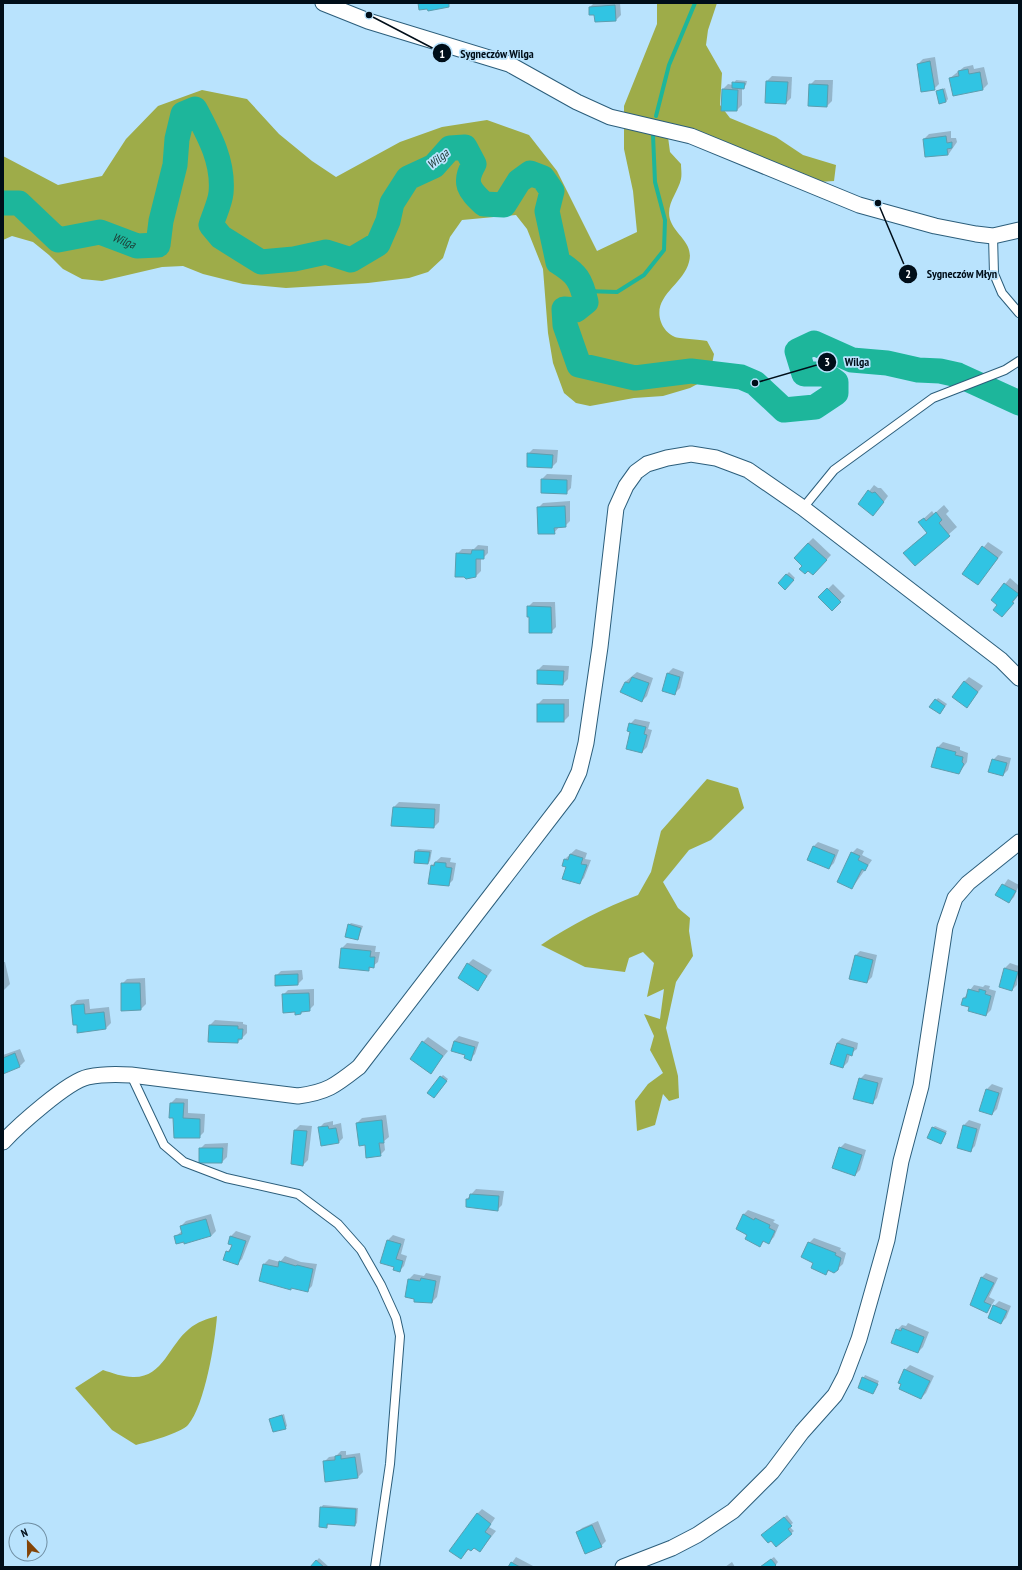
<svg xmlns="http://www.w3.org/2000/svg" width="1022" height="1570" font-family="'PT Sans Narrow',sans-serif">
	<rect width="100%" height="100%" fill="#b9e3fd"/>
	<g fill="#9eac49">
		<path d="M657,3H717L708,30L706,45L722,73L720,105L730,118L776,137L803,155L836,165L834,181L819,182L793,169L692,131L668,137L670,152L681,164C681,168 682,174 681,179C678,193 664,206 671,222C677,236 694,244 689,262C683,285 652,296 661,322C663,328 668,334 675,337C677,338 701,340 707,341L714,354L711,369L703,381L690,388L663,396L634,398L590,406L576,403L564,393L553,363L548,333L543,269L527,229L516,215L462,220L450,237L443,258L428,272L409,278L368,283L286,288L243,284L203,274L183,266L162,267L102,281L82,279L63,269L49,255L33,242L12,236L3,240V156L58,185L102,176L126,139L158,106L202,90L247,99L279,134L312,161L336,177L400,142L442,127L487,120L529,135L557,171L597,251L637,232L633,191L624,149V106L657,24Z"/>
		<path d="M707,779L738,788L744,808L711,840L689,850L663,882L678,908L690,918L689,931L693,956L676,982L666,1028L678,1076L679,1098L669,1101L663,1094L655,1125L637,1131L635,1101L648,1084L663,1073L650,1050L654,1036L644,1014L660,1019L664,989L647,997L654,963L643,952L629,958L625,972L585,967L541,945C572,924 604,908 638,895L651,872L661,831Z"/>
		<path d="M217,1316C215,1342 205,1405 188,1425C181,1433 148,1442 136,1445L112,1430L75,1388L103,1370C112,1373 123,1377 133,1377C163,1378 169,1345 189,1329C197,1322 207,1319 217,1316Z"/>
	</g>
	<g fill="#0003">
		<polygon points="594,3 620,3 621,15 616,20 590,14 590,7"/>
		<polygon points="935,57 939,84 934,89 918,64 923,59"/>
		<polygon points="973,65 974,69 984,67 988,84 983,89 950,78 964,67"/>
		<polygon points="772,76 792,77 791,98 786,103 767,81"/>
		<polygon points="736,80 747,81 746,85 742,88 742,105 737,110 723,89 728,84 733,85"/>
		<polygon points="815,80 833,80 832,101 827,106 810,85"/>
		<polygon points="945,88 948,99 946,102 937,91"/>
		<polygon points="951,131 951,138 956,138 957,142 948,155 924,139 929,134"/>
		<polygon points="533,449 558,450 557,462 552,467 528,454"/>
		<polygon points="547,474 572,475 571,488 566,493 542,479"/>
		<polygon points="874,485 878,488 881,488 888,496 878,510 859,504"/>
		<polygon points="570,501 570,521 565,526 559,527 554,533 538,508 543,503"/>
		<polygon points="944,505 949,511 946,514 957,527 915,564 912,545 928,532 920,522 932,511 934,514"/>
		<polygon points="813,538 831,555 818,569 803,566 808,543"/>
		<polygon points="988,542 1003,552 978,584 963,573"/>
		<polygon points="478,545 488,546 488,553 483,558 481,558 481,571 476,576 457,554 462,549 474,549"/>
		<polygon points="789,572 795,578 785,588 779,583"/>
		<polygon points="1010,578 1019,586 1019,594 1007,611 992,600"/>
		<polygon points="833,584 845,596 832,609 820,597"/>
		<polygon points="533,602 555,602 556,627 551,632 530,616 528,607"/>
		<polygon points="543,665 569,666 568,679 563,684 538,670"/>
		<polygon points="673,668 684,672 680,688 675,693 668,673"/>
		<polygon points="637,672 653,678 647,696 642,701 625,682"/>
		<polygon points="969,677 983,686 967,706 964,682"/>
		<polygon points="938,698 947,704 942,711 936,700"/>
		<polygon points="543,699 569,699 569,716 564,721 538,704"/>
		<polygon points="635,719 650,722 648,729 652,730 647,747 642,752 631,731 630,724"/>
		<polygon points="943,742 960,747 960,750 968,753 967,762 959,773 933,766 938,747"/>
		<polygon points="998,755 1011,758 1008,770 1003,775 993,760"/>
		<polygon points="399,802 440,804 439,822 434,827 394,807"/>
		<polygon points="818,842 839,850 834,863 829,868 813,847"/>
		<polygon points="857,848 864,851 862,855 872,860 852,888 852,853"/>
		<polygon points="418,849 432,850 430,861 428,863 416,851"/>
		<polygon points="576,849 587,853 585,859 591,860 584,878 579,883 567,866 564,865 565,859"/>
		<polygon points="441,857 451,858 450,862 456,863 453,880 448,885 432,865"/>
		<polygon points="1008,879 1019,885 1014,897 1009,902 997,895"/>
		<polygon points="351,923 363,926 358,939 349,925"/>
		<polygon points="347,943 376,946 375,952 380,952 378,962 368,970 340,967 342,948"/>
		<polygon points="860,951 877,955 872,977 867,982 855,956"/>
		<polygon points="473,959 492,970 478,989 468,964"/>
		<polygon points="3,962 5,962 10,984 3,991"/>
		<polygon points="1010,963 1019,966 1017,985 1012,990 1005,968"/>
		<polygon points="302,970 303,979 298,984 276,976 281,971"/>
		<polygon points="145,978 146,1004 141,1009 122,984 127,979"/>
		<polygon points="974,985 983,987 985,985 990,986 989,989 996,991 991,1010 986,1015 964,998"/>
		<polygon points="314,989 314,1005 309,1010 304,1010 301,1013 283,995 288,990"/>
		<polygon points="89,999 90,1009 109,1007 111,1023 106,1028 78,1024 72,1005 77,1000"/>
		<polygon points="215,1020 243,1022 243,1024 247,1025 247,1033 238,1042 210,1025"/>
		<polygon points="459,1036 479,1042 475,1054 470,1059 454,1041"/>
		<polygon points="428,1037 448,1051 430,1073 423,1042"/>
		<polygon points="842,1038 858,1043 857,1049 850,1054 848,1062 843,1067 837,1043"/>
		<polygon points="20,1049 25,1061 20,1066 3,1073 3,1055"/>
		<polygon points="865,1074 883,1078 877,1098 872,1103 860,1079"/>
		<polygon points="443,1075 448,1079 436,1095 441,1077"/>
		<polygon points="992,1084 1003,1088 997,1109 992,1114 987,1089"/>
		<polygon points="176,1098 188,1099 188,1113 205,1114 204,1132 199,1137 174,1117 171,1103"/>
		<polygon points="386,1115 389,1137 384,1141 385,1150 380,1155 357,1123 362,1118"/>
		<polygon points="969,1120 981,1124 975,1146 970,1151 958,1148 964,1125"/>
		<polygon points="333,1121 333,1125 341,1123 343,1138 338,1143 319,1128 324,1123"/>
		<polygon points="300,1125 312,1126 308,1160 303,1165 295,1130"/>
		<polygon points="935,1126 947,1131 941,1143 933,1128"/>
		<polygon points="228,1143 227,1157 222,1162 200,1149 205,1144"/>
		<polygon points="845,1143 866,1150 860,1170 855,1175 840,1148"/>
		<polygon points="476,1189 504,1191 502,1205 497,1210 467,1206 467,1199"/>
		<polygon points="748,1210 775,1220 773,1222 779,1225 774,1237 769,1242 765,1240 760,1245 748,1234 743,1215"/>
		<polygon points="211,1214 216,1231 211,1236 184,1241 176,1236 182,1231 181,1226 186,1221"/>
		<polygon points="236,1231 251,1236 242,1259 237,1264 227,1252 232,1247 233,1244 229,1243 231,1236"/>
		<polygon points="393,1235 405,1239 401,1254 407,1256 404,1266 399,1271 395,1266 388,1240"/>
		<polygon points="814,1238 841,1248 840,1250 846,1253 843,1264 834,1272 830,1270 826,1273 814,1262 809,1243"/>
		<polygon points="285,1256 301,1262 317,1264 312,1286 307,1291 292,1287 290,1289 260,1280 264,1264 269,1259 280,1262"/>
		<polygon points="426,1273 441,1276 437,1297 432,1302 409,1279 414,1274 424,1276"/>
		<polygon points="986,1273 998,1278 989,1297 995,1300 987,1312 971,1305 981,1278"/>
		<polygon points="999,1301 1011,1306 1006,1318 1001,1323 994,1306"/>
		<polygon points="908,1323 929,1332 923,1347 918,1352 897,1330 902,1325 906,1326"/>
		<polygon points="910,1365 934,1376 926,1393 921,1398 905,1370"/>
		<polygon points="865,1375 879,1381 873,1393 859,1387"/>
		<polygon points="284,1414 287,1426 285,1428 270,1419"/>
		<polygon points="341,1451 346,1451 346,1455 360,1453 363,1472 358,1477 324,1462 329,1457 336,1456"/>
		<polygon points="323,1505 358,1508 357,1523 355,1525 329,1523 327,1527 321,1508"/>
		<polygon points="482,1509 495,1518 489,1527 496,1531 480,1551 474,1547 469,1549 461,1558 477,1514"/>
		<polygon points="787,1515 793,1523 789,1526 794,1531 776,1546 765,1533"/>
		<polygon points="598,1521 606,1541 601,1546 577,1533 582,1528"/>
		<polygon points="516,1557 535,1567 509,1567"/>
		<polygon points="774,1557 778,1562 774,1567 760,1567"/>
		<polygon points="319,1558 329,1567 311,1567"/>
		<polygon points="732,1562 735,1567 725,1567"/>
	</g>
	<g fill="none" stroke-linecap="round" stroke-linejoin="round">
		<g stroke="#1db69b" stroke-width="4">
			<polyline points="656,116 669,65 695,3"/>
			<polyline points="584,291 617,292 644,275 664,250 665,220 655,182 653,135"/>
		</g>
		<path stroke="#1db69b" stroke-width="25" id="s1" d="M3,203H19L58,240L100,232L137,246L158,245L161,221L175,165L177,139L183,114L195,109C209,135 224,162 221,193C220,203 214,215 211,225L221,237L261,262L294,259L326,252L351,260L378,244L388,221L392,203L408,178L434,166L450,148L465,147L474,164C463,183 469,190 484,204L504,205L519,181L530,173L543,178L552,191L547,211L558,262C577,274 581,280 586,302L576,310L564,309L565,325L579,365L635,378L691,371L741,377L755,383L784,410L815,407L836,393V382L825,374H804L797,351L814,343L852,360L887,363L918,370L940,371L958,375L1019,403"/>
	</g>
	<g fill="#31c4e3" stroke="#5c9eaf">
		<polygon points="418,3 449,3 449,7 428,11 427,9 419,10"/>
		<polygon points="615,5 616,21 595,22 594,15 589,15 589,7"/>
		<polygon points="930,61 935,90 921,92 917,64"/>
		<polygon points="968,69 969,74 980,72 983,90 953,96 949,78 959,76 958,71"/>
		<polygon points="766,81 788,82 786,104 765,103"/>
		<polygon points="732,82 745,83 744,89 732,88"/>
		<polygon points="809,84 828,85 827,107 808,106"/>
		<polygon points="722,89 738,90 737,111 721,111"/>
		<polygon points="943,89 946,102 939,104 936,91"/>
		<polygon points="946,136 947,143 952,142 952,148 947,149 948,155 925,157 923,139"/>
		<polygon points="527,453 553,455 552,468 527,467"/>
		<polygon points="541,479 567,480 567,494 541,493"/>
		<polygon points="868,490 872,493 875,492 884,502 873,516 858,504"/>
		<polygon points="565,506 566,527 554,528 555,534 538,534 537,507"/>
		<polygon points="936,512 942,520 939,523 950,536 915,566 903,553 927,533 918,522 924,518 926,521"/>
		<polygon points="808,543 827,560 813,575 808,571 805,574 799,569 802,566 794,558"/>
		<polygon points="982,546 998,558 978,585 962,574"/>
		<polygon points="472,550 484,550 484,559 476,559 476,577 466,579 464,577 455,577 456,553 471,554"/>
		<polygon points="786,574 794,580 785,590 778,583"/>
		<polygon points="1004,583 1019,594 1012,602 1014,603 1002,617 993,610 997,605 991,600"/>
		<polygon points="827,588 841,602 832,611 818,597"/>
		<polygon points="527,606 551,607 552,633 529,633 529,617 527,617"/>
		<polygon points="537,670 564,671 563,685 537,684"/>
		<polygon points="667,673 680,677 675,695 662,691"/>
		<polygon points="632,677 649,683 642,702 620,692 625,682 629,683"/>
		<polygon points="964,681 978,692 967,708 952,697"/>
		<polygon points="935,699 945,706 940,714 929,707"/>
		<rect x="537" y="704" width="27" height="18"/>
		<polygon points="629,723 646,727 644,734 647,735 642,753 626,749 630,732 627,731"/>
		<polygon points="937,747 956,752 955,755 963,757 962,762 964,764 959,774 931,767"/>
		<polygon points="992,759 1007,763 1003,776 988,772"/>
		<polygon points="393,807 435,809 434,828 391,826"/>
		<polygon points="813,846 835,855 829,869 807,860"/>
		<polygon points="415,851 430,852 428,864 414,863"/>
		<polygon points="851,852 860,856 858,860 868,865 865,871 862,869 852,889 837,882"/>
		<polygon points="570,854 583,858 581,864 587,865 580,884 562,879 566,867 562,866 564,859 568,860"/>
		<polygon points="435,862 446,863 446,867 452,868 449,886 428,884 431,865 434,866"/>
		<polygon points="1002,884 1016,891 1009,903 995,895"/>
		<polygon points="348,924 361,928 358,940 345,937"/>
		<polygon points="341,948 371,951 370,957 375,957 374,968 369,967 369,971 339,968"/>
		<polygon points="855,955 873,960 867,983 849,979"/>
		<polygon points="467,963 487,976 478,991 458,978"/>
		<polygon points="1004,968 1018,972 1012,991 999,987"/>
		<polygon points="298,974 298,985 275,986 275,975"/>
		<polygon points="121,983 140,983 141,1010 121,1011"/>
		<polygon points="968,989 979,992 979,989 986,991 985,994 991,996 986,1016 968,1011 969,1007 961,1005 963,998 966,998"/>
		<polygon points="309,993 310,1011 301,1012 301,1014 295,1015 295,1012 283,1013 282,994"/>
		<polygon points="84,1004 85,1014 104,1012 106,1029 77,1033 77,1025 73,1025 71,1005"/>
		<polygon points="209,1025 238,1026 238,1029 243,1029 242,1039 238,1039 238,1043 208,1042"/>
		<polygon points="422,1041 443,1056 431,1074 410,1059"/>
		<polygon points="454,1041 475,1047 471,1061 464,1058 465,1055 451,1051"/>
		<polygon points="837,1043 854,1048 852,1056 847,1054 843,1068 830,1064"/>
		<polygon points="15,1053 20,1067 3,1074 3,1058"/>
		<polygon points="440,1076 447,1081 434,1098 427,1093"/>
		<polygon points="859,1078 878,1083 873,1104 853,1099"/>
		<polygon points="986,1089 999,1093 992,1115 979,1111"/>
		<polygon points="170,1103 184,1103 183,1118 200,1119 200,1138 174,1138 173,1118 169,1118"/>
		<polygon points="382,1120 384,1143 379,1143 381,1156 366,1158 365,1145 359,1146 356,1123"/>
		<polygon points="963,1125 977,1129 971,1152 957,1148"/>
		<polygon points="328,1126 329,1129 336,1128 339,1143 321,1146 318,1127"/>
		<polygon points="932,1127 946,1133 941,1144 927,1138"/>
		<polygon points="294,1130 307,1131 303,1166 291,1164"/>
		<polygon points="839,1147 862,1155 855,1176 832,1168"/>
		<polygon points="199,1148 223,1148 222,1163 199,1163"/>
		<polygon points="470,1194 499,1196 498,1211 466,1207 466,1199 469,1199"/>
		<polygon points="743,1214 754,1220 755,1218 770,1225 769,1228 775,1231 769,1244 763,1241 760,1247 745,1239 747,1235 736,1229"/>
		<polygon points="206,1219 211,1236 184,1244 184,1242 176,1244 174,1236 182,1234 180,1226"/>
		<polygon points="230,1236 246,1241 238,1265 223,1260 226,1251 229,1252 232,1245 228,1244"/>
		<polygon points="387,1240 401,1244 396,1259 403,1261 400,1272 393,1270 394,1267 380,1263"/>
		<polygon points="808,1242 836,1253 835,1255 841,1258 838,1270 834,1273 828,1270 826,1275 811,1268 813,1263 801,1257"/>
		<polygon points="279,1261 296,1266 297,1265 313,1269 308,1292 291,1288 291,1290 259,1281 263,1264 278,1267"/>
		<polygon points="981,1277 994,1283 984,1302 991,1305 987,1313 970,1305"/>
		<polygon points="421,1278 436,1281 432,1303 414,1302 414,1299 405,1297 408,1279 420,1281"/>
		<polygon points="993,1305 1007,1311 1001,1324 988,1318"/>
		<polygon points="902,1328 924,1337 918,1353 891,1343 896,1329 901,1331"/>
		<polygon points="904,1369 930,1381 921,1399 899,1389 901,1384 898,1383"/>
		<polygon points="862,1377 878,1384 873,1394 858,1388"/>
		<polygon points="282,1415 286,1429 273,1432 269,1419"/>
		<polygon points="341,1455 341,1459 355,1457 358,1478 325,1482 323,1461 335,1460 335,1456"/>
		<polygon points="320,1507 356,1509 355,1526 327,1524 327,1528 319,1527"/>
		<polygon points="477,1513 491,1524 485,1532 491,1536 480,1552 474,1548 471,1551 468,1549 461,1559 449,1551"/>
		<polygon points="784,1517 792,1526 788,1529 792,1534 776,1547 771,1541 768,1543 761,1535"/>
		<polygon points="592,1525 602,1547 585,1554 576,1532"/>
		<polygon points="771,1559 776,1565 774,1567 760,1567"/>
		<polygon points="316,1560 324,1567 310,1567"/>
		<polygon points="511,1562 518,1566 522,1567 508,1567"/>
	</g>
	<g fill="none" stroke-linecap="round" stroke-linejoin="round">
		<g stroke="#2c5e7b" stroke-width="10">
			<g id="service">
				<polyline points="993,236 994,274 1002,293 1019,313"/>
				<polyline points="803,508 834,470 933,398 1005,370 1019,361"/>
				<polyline points="131,1075 164,1145 184,1162 226,1178 298,1194 338,1224 361,1250 381,1285 396,1318 400,1336 390,1464 375,1567"/>
			</g>
		</g>
		<g stroke="#2c5e7b" stroke-width="17">
			<g id="minor">
				<polyline points="323,3 368,21 509,64 577,102 610,117 691,136 859,205 935,226 976,234 993,236 1019,230"/>
				<path d="M3,1142C18,1126 68,1081 88,1077C102,1074 117,1074 131,1075L298,1096C328,1092 336,1085 359,1067L568,795L579,772L586,743L600,647L616,508L626,486L636,472L647,464L667,458L691,454L716,458L748,470L803,508L1001,660L1019,678"/>
				<polyline points="623,1567 672,1548 697,1535 733,1511 772,1472 802,1432 835,1395 845,1376 859,1339 887,1240 901,1161 921,1086 945,927 955,898 968,883 1019,842"/>
			</g>
		</g>
		<use href="#service" stroke="#fff" stroke-width="8"/>
		<use href="#minor" stroke="#fff" stroke-width="15"/>
	</g>
	<g text-anchor="middle" stroke-width="3.5" stroke-linejoin="round" paint-order="stroke">
		<g font-size="12" font-style="italic" fill="#1e352f" stroke="#b9e3fd">
			<text transform="translate(438 159) rotate(-40)" y="4">Wilga</text>
			<text dy="4" stroke="none"><textPath href="#s1" startOffset="138">Wilga</textPath></text>
		</g>
	</g>
	<path fill="none" stroke="#000e19" stroke-width="1.5" d="M369 15L442 53M878 203L908 274M755 383L827 362"/>
	<g fill="#000e19" stroke="#b9e3fd" stroke-width="1.5">
		<circle cx="369" cy="15" r="4"/>
		<circle cx="878" cy="203" r="4"/>
		<circle cx="755" cy="383" r="4"/>
		<circle cx="442" cy="53" r="10"/>
		<circle cx="908" cy="274" r="10"/>
		<circle cx="827" cy="362" r="10"/>
	</g>
	<g font-size="12" text-anchor="middle" font-weight="bold" fill="#fff">
		<text x="442" y="58">1</text>
		<text x="908" y="278">2</text>
		<text x="827" y="366">3</text>
	</g>
	<g font-size="12" text-anchor="middle" font-weight="bold" fill="#000e19" stroke="#b9e3fd" stroke-width="3.5" stroke-linejoin="round" paint-order="stroke">
		<text x="497" y="58">Sygneczów Wilga</text>
		<text x="962" y="278">Sygneczów Młyn</text>
		<text x="857" y="366">Wilga</text>
	</g>
	<rect width="1022" height="1570" fill="none" stroke="#000e19" stroke-width="8"/>
	<g transform="translate(28 1542) rotate(338)"><circle r="19" fill="#b9e3fd" stroke="#6f8ea2"/>
	<path d="M0-3L7 15L0 10L-7 15Z" fill="#834407"/>
	<text y="-6" font-size="11" font-weight="bold" text-anchor="middle" fill="#000e19">N</text>
	</g>
</svg>
